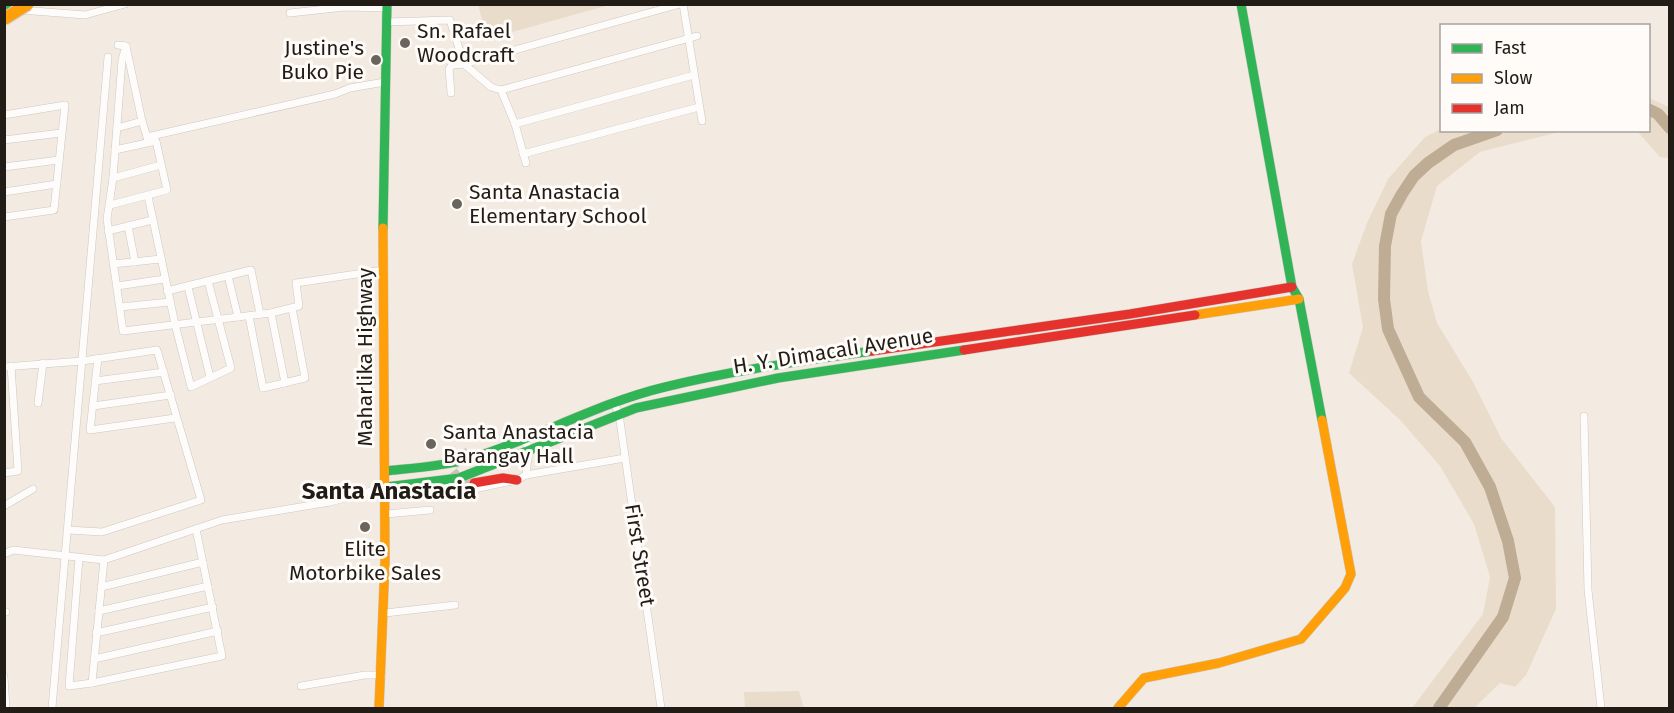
<svg xmlns="http://www.w3.org/2000/svg" width="1674" height="713" font-family="'Fira Sans',sans-serif">
	<rect width="100%" height="100%" fill="#f3ebe2"/>
	<g fill="#eadcca">
		<polygon points="478,4 609,4 609,5 487,39"/>
		<polygon points="1649,98 1669,107 1669,158 1660,157 1637,131 1648,130"/>
		<polygon points="1441,129 1442,130 1563,131 1480,152 1437,186 1421,241 1428,291 1437,323 1473,382 1501,438 1555,507 1556,609 1526,675 1515,687 1500,683 1474,708 1412,708 1483,614 1490,577 1474,524 1440,466 1400,420 1349,373 1363,327 1352,264 1367,223 1388,179 1425,137"/>
		<polygon points="799,691 804,708 745,708 744,692"/>
	</g>
	<g fill="none" stroke-linecap="round" stroke-linejoin="round">
		<g stroke="#beac94" stroke-width="12">
			<polyline points="1648,109 1658,114 1670,128"/>
			<polyline points="1439,708 1503,617 1515,578 1508,541 1490,487 1465,442 1419,397 1388,329 1384,299 1385,246 1391,214 1402,194 1414,176 1428,163 1454,145 1497,130"/>
		</g>
		<polyline stroke="#c9c2b9" stroke-width="9" stroke-dasharray="9 4.5" stroke-linecap="butt" points="468,452 456,458 453,471 461,481 474,483"/>
		<g stroke="#cdc7c0" stroke-width="8">
			<g id="street">
				<polyline points="683,4 702,121"/>
				<polyline points="21,10 85,15 125,4"/>
				<polyline points="290,13 344,7 387,8"/>
				<polyline points="387,22 450,20 464,64 491,87 501,90 697,36"/>
				<polyline points="118,45 126,46 142,121 148,140"/>
				<polyline points="126,46 122,60 113,178 107,219 123,331 271,313 299,306 296,283 384,270"/>
				<polyline points="501,90 515,124 526,163"/>
				<polyline points="451,93 449,69 452,65 464,64 680,4"/>
				<polyline points="4,115 65,105 54,210 4,217"/>
				<polyline points="515,124 694,75"/>
				<polyline points="117,128 142,121"/>
				<polyline points="147,137 335,94 350,88 385,82"/>
				<polyline points="4,140 61,133"/>
				<polyline points="523,154 699,107"/>
				<polyline points="4,167 59,160"/>
				<polyline points="113,178 161,165"/>
				<polyline points="4,192 57,184"/>
				<polyline points="148,196 175,324 191,387 231,368 208,281"/>
				<polyline points="110,205 167,190 156,141 115,150"/>
				<polyline points="128,226 135,262"/>
				<polyline points="108,231 152,220"/>
				<polyline points="113,264 161,259"/>
				<polyline points="228,276 238,317"/>
				<polyline points="117,286 165,279"/>
				<polyline points="188,287 210,377"/>
				<polyline points="167,291 251,270 260,314"/>
				<polyline points="120,307 170,302"/>
				<polyline points="271,313 285,383"/>
				<polyline points="249,316 263,388 305,378 292,308"/>
				<polyline points="98,358 90,430 175,418"/>
				<polyline points="4,367 82,361 157,350 201,500 102,532 68,530"/>
				<polyline points="95,381 164,372"/>
				<polyline points="38,403 43,363"/>
				<polyline points="614,403 619,414 661,708"/>
				<polyline points="93,406 171,395"/>
				<polyline points="1584,416 1588,590 1601,708"/>
				<polyline points="523,436 529,450 526,475"/>
				<polyline points="4,473 18,471 11,366"/>
				<polyline points="445,481 469,490 517,480 526,475 625,458"/>
				<polyline points="4,506 33,489"/>
				<polyline points="386,514 430,510"/>
				<polyline points="4,554 13,550 104,560 222,520 330,502 386,487"/>
				<polyline points="79,558 69,686 92,683 104,560"/>
				<polyline points="101,587 203,562"/>
				<polyline points="99,611 208,586"/>
				<polyline points="4,612 6,612"/>
				<polyline points="385,613 455,605"/>
				<polyline points="96,633 213,607"/>
				<polyline points="94,659 218,631"/>
				<polyline points="4,677 6,708"/>
				<polyline points="92,683 222,656 196,529"/>
				<polyline points="301,686 365,675 382,675"/>
				<polyline points="52,708 108,57"/>
			</g>
		</g>
		<g stroke="#cdc7c0" stroke-width="10">
			<g id="fast">
				<polyline points="1241,4 1292,287 1299,299 1322,420"/>
				<polyline points="4,6 7,4"/>
				<polyline points="383,228 387,4"/>
				<path d="M386,471C414,468 444,466 472,458C537,438 598,403 665,387C733,370 803,361 872,351"/>
				<polyline points="386,487 459,478 636,408 778,378 964,350"/>
			</g>
		</g>
		<g stroke="#cdc7c0" stroke-width="10">
			<g id="slow">
				<polyline points="1195,315 1299,299"/>
				<polyline points="379,708 385,561 383,228"/>
				<polyline points="1118,708 1144,678 1219,663 1301,639 1345,588 1351,574 1322,420"/>
			</g>
		</g>
		<g stroke="#cdc7c0" stroke-width="10">
			<g id="jam">
				<polyline points="964,350 1195,315"/>
				<polyline points="872,351 1130,314 1292,287"/>
				<polyline points="474,483 503,478 517,480"/>
			</g>
		</g>
		<use href="#street" stroke="#fdfcfb" stroke-width="7"/>
		<use href="#fast" stroke="#30b455" stroke-width="9"/>
		<use href="#slow" stroke="#ff9f0a" stroke-width="9"/>
		<use href="#jam" stroke="#e5322d" stroke-width="9"/>
		<g stroke="#cdc7c0" stroke-width="14" stroke-linecap="butt">
			<polyline id="slow-bridge" points="4,19 28,4"/>
		</g>
		<use href="#slow-bridge" stroke="#ff9f0a" stroke-width="12"/>
	</g>
	<g fill="#6a645d" stroke="#fefbf8" stroke-width="2">
		<circle cx="405" cy="43" r="6"/>
		<circle cx="376" cy="60" r="6"/>
		<circle cx="457" cy="204" r="6"/>
		<circle cx="431" cy="444" r="6"/>
		<circle cx="365" cy="527" r="6"/>
	</g>
	<g text-anchor="middle" stroke-width="6" stroke-linejoin="round" paint-order="stroke">
		<g font-size="21" fill="#211c16" stroke="#fefbf8" text-anchor="start">
			<text x="417" y="38">Sn. Rafael<tspan x="417" dy="24">Woodcraft</tspan></text>
			<text x="364" y="55" text-anchor="end">Justine's<tspan x="364" dy="24">Buko Pie</tspan></text>
			<text x="469" y="199">Santa Anastacia<tspan x="469" dy="24">Elementary School</tspan></text>
			<text x="443" y="439">Santa Anastacia<tspan x="443" dy="24">Barangay Hall</tspan></text>
			<text x="365" y="556" text-anchor="middle">Elite<tspan x="365" dy="24">Motorbike Sales</tspan></text>
		</g>
		<g font-size="21" fill="#211c16" stroke="#fefbf8">
			<text transform="translate(833 351) rotate(-9)" y="7">H. Y. Dimacali Avenue</text>
			<text transform="translate(365 357) rotate(-90)" y="7">Maharlika Highway</text>
			<text transform="translate(640 555) rotate(81)" y="7">First Street</text>
		</g>
		<g font-size="24" font-weight="bold" fill="#211c16" stroke="#fefbf8">
			<text x="389" y="499">Santa Anastacia</text>
		</g>
	</g>
	<rect width="1674" height="713" fill="none" stroke="#211c16" stroke-width="12"/>
	<rect x="1440" y="24" width="210" height="108" fill="#fefbf8" stroke="#a6a29e" stroke-width="1.5"/>
	<rect x="1452" y="44" width="30" height="9" fill="#30b455" stroke="#a6a29e" stroke-width="1.5"/>
	<text x="1494" y="54" font-size="18" fill="#211c16">Fast</text>
	<rect x="1452" y="74" width="30" height="9" fill="#ff9f0a" stroke="#a6a29e" stroke-width="1.5"/>
	<text x="1494" y="84" font-size="18" fill="#211c16">Slow</text>
	<rect x="1452" y="104" width="30" height="9" fill="#e5322d" stroke="#a6a29e" stroke-width="1.5"/>
	<text x="1494" y="114" font-size="18" fill="#211c16">Jam</text>
</svg>
